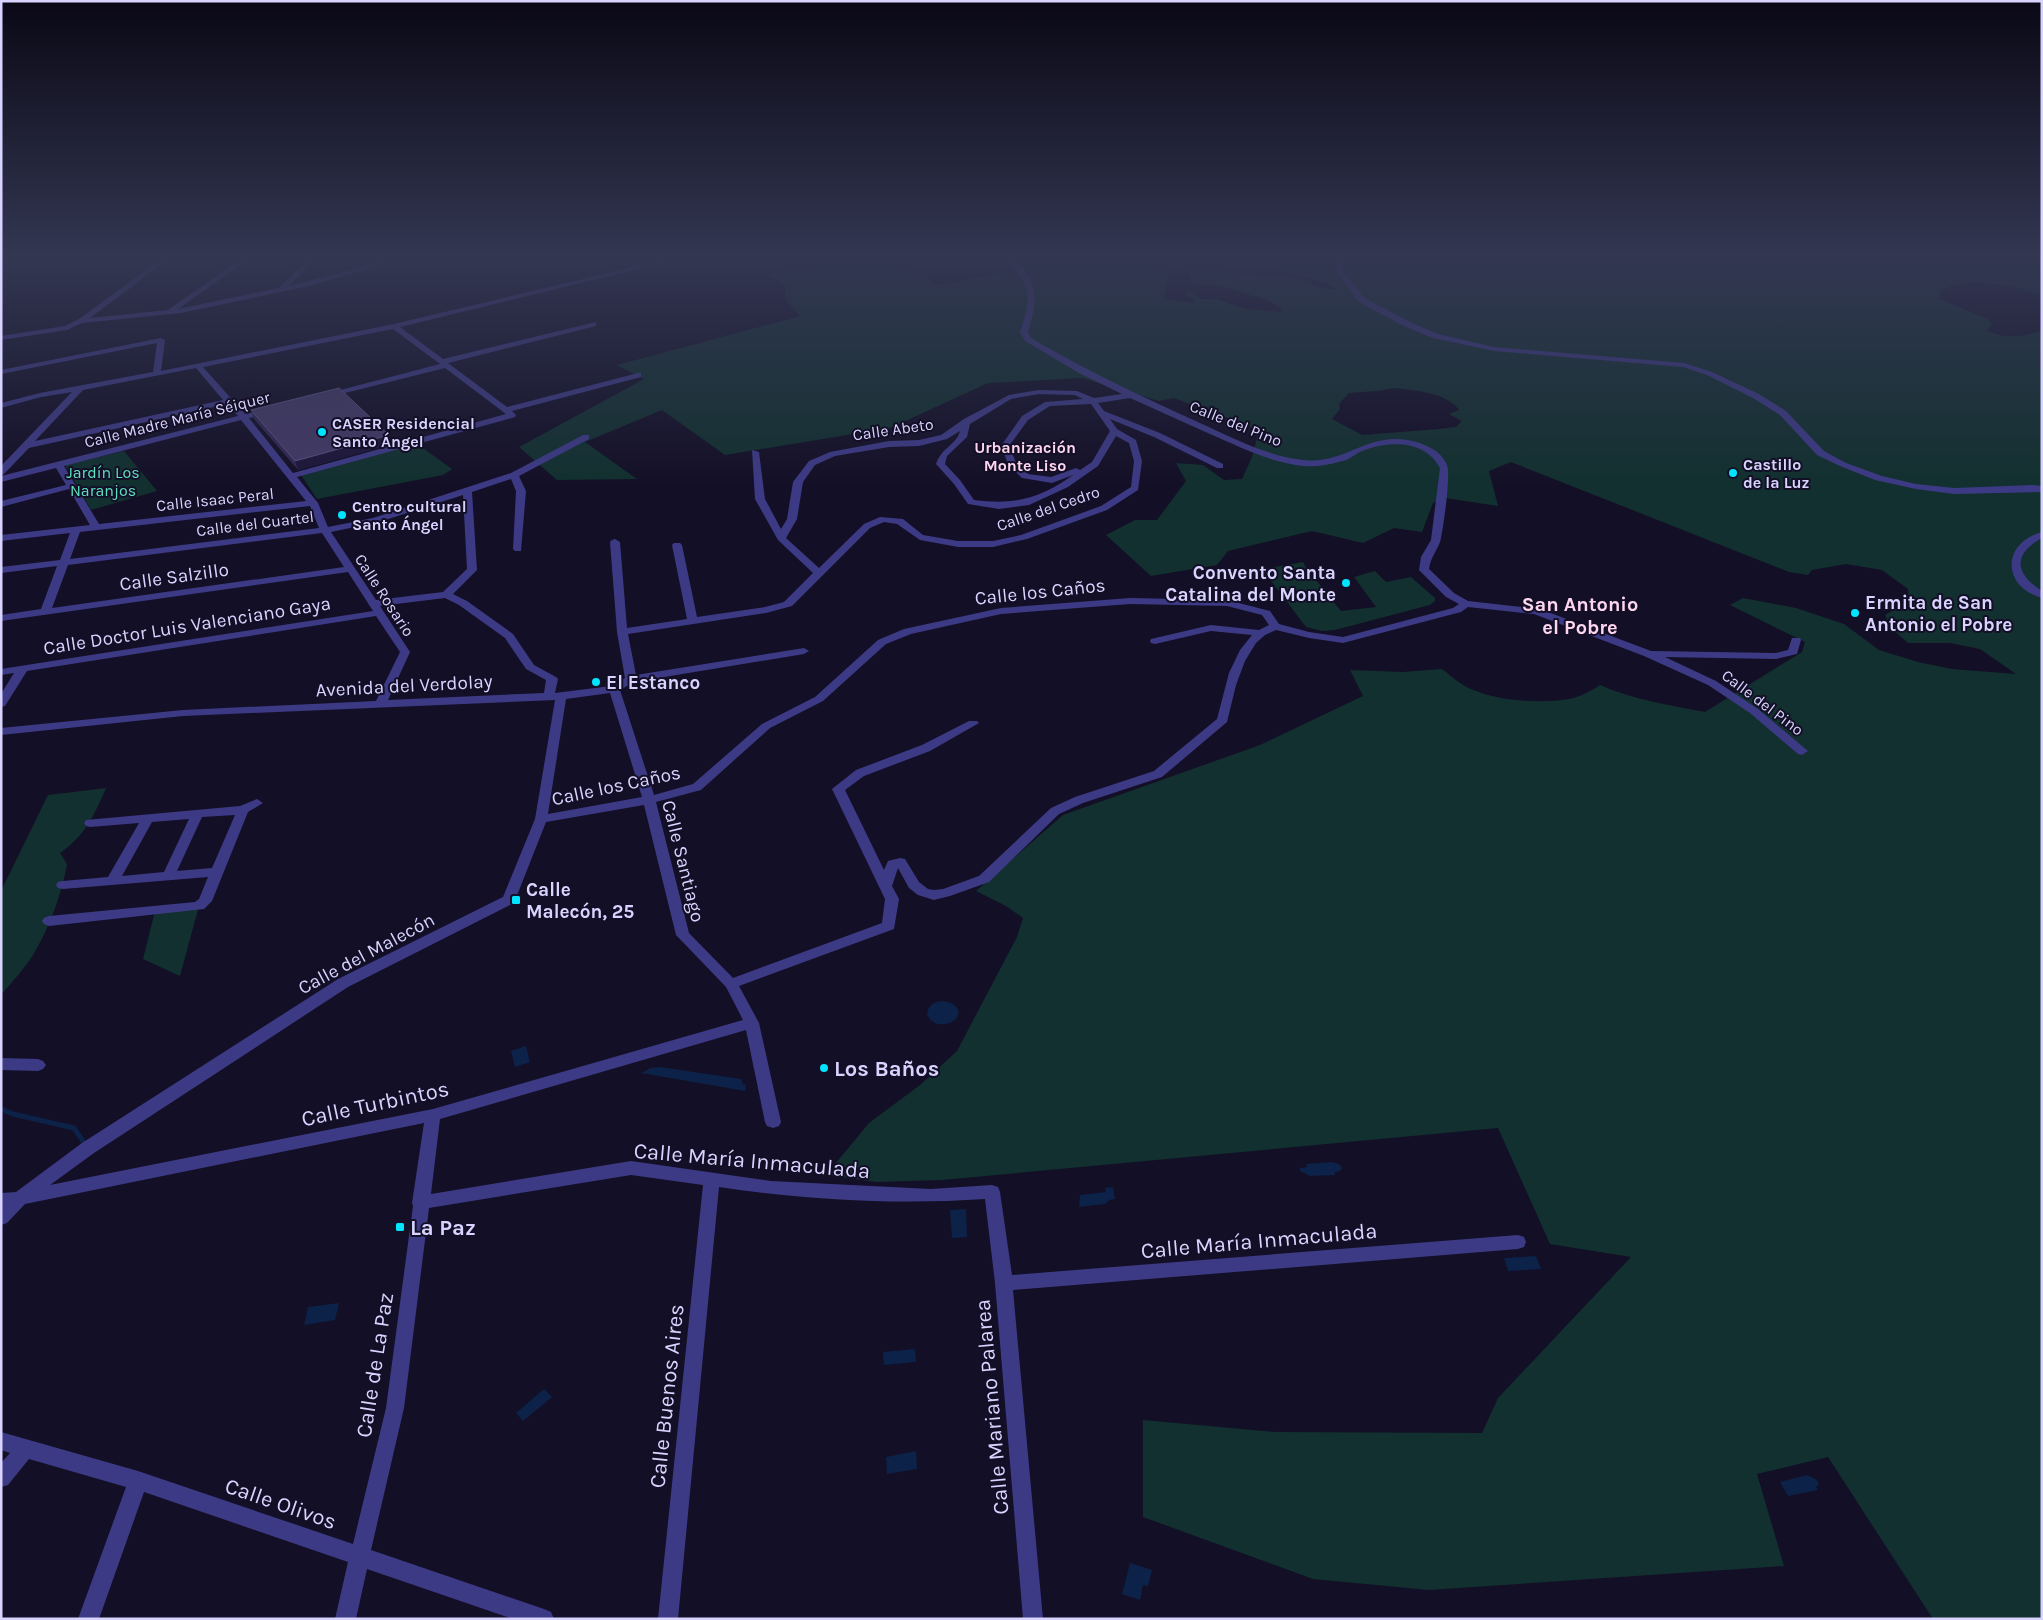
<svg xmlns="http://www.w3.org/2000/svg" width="2043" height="1620" font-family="Karla,sans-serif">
	<rect width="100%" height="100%" fill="#130f26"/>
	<g fill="#12302f" fill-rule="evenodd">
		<path d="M853,259H934L905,266L937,285L1019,270C1036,253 1142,259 1170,259L1162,262L1160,265L1166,269L1168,284L1165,288L1164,299L1194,303V300L1186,295L1185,291L1193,292L1200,299H1215L1246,309L1281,312V308L1269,301L1219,285H1194L1190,276V269C1207,264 1223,272 1240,274C1258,276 1277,274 1295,278C1308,281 1322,292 1336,289L1325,282L1234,259H2042V295C2011,286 1971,274 1941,291L1939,299L1988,319L1992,325L1987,330C2003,340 2025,336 2042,331V1619H1933L1828,1457L1757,1474L1784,1566L1429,1590L1313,1579L1143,1517V1420L1275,1432L1482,1433L1498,1398L1631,1257L1550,1244L1498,1128L942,1180L876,1182L826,1175L869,1123L920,1085L957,1051L1017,937L1023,918L1006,906L976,891L1063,815L1260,745L1363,696L1350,670L1403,672L1442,669C1449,674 1456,681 1463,685C1491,701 1537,704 1569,699C1580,697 1591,691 1600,685C1634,700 1669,705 1705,712L1802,652L1805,642L1730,605L1743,598L1796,608L1844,624L1879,650L1918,662L1952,669L2016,674L1980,649L1950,643H1908L1892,629L1885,615L1909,601L1908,589L1882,570L1846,564L1812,570L1808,575L1789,572L1511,462L1489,471L1498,506L1445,498L1433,503L1422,532L1394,528L1363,543L1312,531L1228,551L1217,565L1151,576L1106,535L1135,520H1157L1186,481L1176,463L1203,465L1224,480L1242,479L1252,457L1259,430L1174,398L1159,401L1082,378L988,383L890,428L725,455L662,410L585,442L637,479L557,480L519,447L644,379L617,365L801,316C790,305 783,304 786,286L768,275ZM1395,388C1416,391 1446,392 1459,410L1449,414L1462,421L1456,427L1439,429L1362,435L1332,419L1340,409L1339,404L1349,393L1376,391Z"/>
		<polygon points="416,443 452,469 443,475 317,499 301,475"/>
		<polygon points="124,451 157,491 91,510 65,465"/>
		<polygon points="1303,562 1307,569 1341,611 1376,607 1354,577 1375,571 1386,582 1411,577 1435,598 1435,601 1430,605 1335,630 1322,631 1306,627 1262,569"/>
		<path d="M106,788C94,816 85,836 60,853L67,864C62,893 49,929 33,955C24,969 12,982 1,995V891L48,795Z"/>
		<polygon points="199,906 180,976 143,959 155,911"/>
	</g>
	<g fill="#0c2248">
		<path d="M942,1001C954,1002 964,1010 955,1020C944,1027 932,1026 927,1014C928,1005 934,1002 942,1001Z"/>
		<polygon points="526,1046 530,1062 515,1067 511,1051"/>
		<polygon points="660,1067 741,1079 743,1084 746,1085 745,1091 641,1073 651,1068"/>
		<polygon points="1332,1162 1339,1164 1342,1168 1340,1171 1335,1172 1335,1175 1310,1176 1300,1171 1300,1168 1307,1167 1306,1164"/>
		<polygon points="1113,1187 1115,1199 1109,1200 1105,1204 1079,1207 1080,1195 1106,1192 1105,1188"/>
		<polygon points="966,1209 967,1237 952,1238 950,1210"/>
		<polygon points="1536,1256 1541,1269 1508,1271 1504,1258"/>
		<polygon points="339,1303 335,1320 304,1325 308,1307"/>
		<polygon points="915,1349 916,1362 884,1365 883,1352"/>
		<polygon points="544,1389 552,1397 523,1421 516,1413"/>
		<polygon points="916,1451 917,1469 887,1474 886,1457"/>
		<polygon points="1807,1475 1817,1480 1819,1484 1816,1487 1818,1490 1788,1496 1780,1482"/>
		<polygon points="1130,1563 1152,1570 1148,1586 1143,1585 1140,1600 1122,1594"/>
	</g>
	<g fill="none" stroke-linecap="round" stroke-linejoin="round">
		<polyline stroke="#0c2248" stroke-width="5" points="1,1109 13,1114 74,1128 87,1147"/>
		<g fill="#3d3a85" fill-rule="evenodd">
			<polygon points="161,259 169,259 90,318 168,310 241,259 249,259 178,309 279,288 308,259 315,259 289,286 374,264 377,259 383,259 379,266 309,286 181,313 82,323 67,330 1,340 1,336 65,326 79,319"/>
			<path d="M667,259H679L400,327L443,359L596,322V326L448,363L507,407L638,373H641V377L512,411L516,415L515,417L297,477L318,503L328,527L373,518L511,473L583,435H589V439L519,476L526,491L521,551H515L513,549L516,491L511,479L472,492L477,570L453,594L467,601L513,634L534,665L556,677L558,679L555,693L611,686L625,678L617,632L610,542L612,540L615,539L620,542L627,628L687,619L672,545L674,543H680L682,545L697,617L765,607L784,602L813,573L778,540L755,499L752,450L759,452L765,499L781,529L787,519L793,482L809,461L830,452L889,441L919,440L941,435L964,419L1009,395L1039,390L1077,391L1094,398L1122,394L1079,373L1025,341L1020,332C1032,297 1032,286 1006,259H1013C1040,280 1037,303 1028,332L1031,338C1087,371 1141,396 1200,423C1233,438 1267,456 1303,460C1349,465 1369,427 1420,443C1427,446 1437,450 1442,457C1445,460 1448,466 1448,470C1449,487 1444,522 1441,538C1439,549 1431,555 1429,569L1454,593L1468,601L1540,609L1651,651L1776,653L1788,650L1792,638H1800L1801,640L1797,654L1776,659L1665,657L1716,681L1758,709L1808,751L1802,755L1798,754L1750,713L1708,685L1644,656L1534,614L1468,607L1461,612L1343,643L1309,638L1276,630L1265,635L1256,643L1245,661L1236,685L1227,722L1162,777L1083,803L1059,814L989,882L950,896L934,900L918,895L909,888L898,868L892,886L899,899L894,929L739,986L759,1023L781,1122L779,1126L773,1128L767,1126L765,1122L746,1030L440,1119L431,1194L631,1161L771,1181L931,1189L992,1185L998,1187L1000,1192L1012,1275L1518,1235L1524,1237L1526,1242L1524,1247L1518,1249L1013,1290L1043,1619H1023L995,1283L985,1199C897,1205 807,1200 719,1187L678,1619H658L703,1185L631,1175L429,1208L404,1408L371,1550L544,1609L551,1612L554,1619H513L367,1569L356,1619H335L348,1562L144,1492L99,1619H78L126,1487L29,1459L8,1485L1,1487V1463L10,1453L1,1450V1432L138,1471L353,1544L386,1408L413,1206L412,1203L424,1123L25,1204L7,1223L1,1225V1193L16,1192L82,1143L338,979L503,897L535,819L555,700L183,716L1,735V728L183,710L376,701L400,652L376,616L27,671L5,706L1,707V694L14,673L1,675V669L373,611L348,572L1,621V615L41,609L57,566L1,573V567L60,560L70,533L1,541V535L90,525L69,489L1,507V501L66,485L56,468L1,482V476L238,416L227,404L29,448L4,474L1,475V466L72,392L41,397L1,408V403L40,393L153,372L157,343L1,374V370L161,338L165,340L161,371L394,324ZM393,329L440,364L325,394V398L445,368L506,414L293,473L249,418L271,413V409L245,414L203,367ZM196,368L223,400L35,441L83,390ZM1039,394L1075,395L1083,399L1045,402L1022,416L1001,446L1009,466L1022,478L1052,483L1073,475C1039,499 1015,505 974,500L960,480L945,464L947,456L967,437L970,424L1011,399ZM1130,398C1157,410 1183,422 1210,434C1240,447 1271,463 1304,466C1316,467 1330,465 1342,461C1349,460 1355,454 1362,451C1389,441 1424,439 1440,468L1431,540L1421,557L1419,570L1446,597L1459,604L1453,608L1343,637L1309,632L1279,624L1270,611L1227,600L1130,598L1001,608L904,629L878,640L815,697L762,724L693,784L654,795L620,690L634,682L804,654L809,651L804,648L636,675L628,634L766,613L792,606L870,528L884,522L897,524L920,540L958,547H993L1027,539L1107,510L1138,490L1142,461L1136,440L1117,429L1110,419L1154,437L1217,468H1223V464L1160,433L1104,411L1098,403ZM1091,404L1110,431L1092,462L1080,470L1076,468L1051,477L1028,474L1017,465L1009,446L1028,420L1050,406ZM241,420L306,501L99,524L64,466ZM960,431C957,444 941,448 936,464L954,484L968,504L999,509L1029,505L1068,487L1098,466L1116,436L1129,443L1134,461L1131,487L1101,506L1021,535L993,541H958L923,535L903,519L880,517L864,524L819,568L786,538L797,519L803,482L815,465L835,456L889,447L919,446L947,439ZM463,495L467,569L443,592L376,600L331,532L379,522ZM310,506L319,528L70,559L80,532ZM322,533L344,567L52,608L68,565ZM445,598L459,605L505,638L526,669L546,680L544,693L388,700L410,652L380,606ZM1130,604L1227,606L1262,615L1269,625L1259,630L1211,625L1151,639L1150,641L1151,643L1155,644L1211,631L1252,635L1240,650L1229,673L1217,719L1154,771L1075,797L1051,808L979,876L943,889L934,890L928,889L919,882L905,859L900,858L888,861L884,870L845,790L864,776L930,751L979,723L977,721H969L922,745L856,770L832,789L885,899L882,923L733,978L689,933L656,802L701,790L770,728L823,701L886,644L911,634L1001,614ZM610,693L642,797L548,814L566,699ZM644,805L676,935L726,987L743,1020L433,1109L50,1185L94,1153L348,987L514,903L546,822Z"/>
			<polygon points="1339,259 1345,259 1343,271 1362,295 1370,301 1412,323 1438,334 1494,347 1684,363 1712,372 1759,394 1786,411 1824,451 1846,463 1882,476 1916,484 1954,488 2033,485 2042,486 2042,492 1954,494 1916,489 1875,480 1840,466 1817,455 1780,415 1753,398 1707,375 1683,367 1494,351 1433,338 1406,327 1364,305 1356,299 1337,271"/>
			<path d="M2042,532V538C2012,554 2015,574 2042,591V598C2001,586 2002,543 2042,532Z"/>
			<path d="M257,799L263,803L248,812L212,901L204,909L49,926L44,924L42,921L44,918L49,916L195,902L199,899L208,877L63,889L58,888L56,885L58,882L63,881L108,877L139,823L90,827L86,826L84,823L86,820L240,806ZM235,815L212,868L177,871L202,817ZM189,819L164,872L122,876L152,822Z"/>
			<polygon points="1,1058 38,1059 43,1061 46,1065 43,1069 38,1071 1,1070"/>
		</g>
	</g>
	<polygon fill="#312854" points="251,410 391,444 298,470 254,419"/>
	<polygon fill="#1d163a" points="389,435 391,444 298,470 295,461"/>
	<polygon fill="#433a66" stroke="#5a527e" points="339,388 389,435 295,461 251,410"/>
	<linearGradient id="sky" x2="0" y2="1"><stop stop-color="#0a0815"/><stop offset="0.53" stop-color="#333752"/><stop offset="1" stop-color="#333752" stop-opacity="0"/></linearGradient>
	<rect width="2043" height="486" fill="url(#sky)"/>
	<g fill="#00e5ff" stroke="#130f26" stroke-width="2">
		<circle cx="322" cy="432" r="5"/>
		<circle cx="1733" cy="473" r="5"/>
		<circle cx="342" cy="515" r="5"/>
		<circle cx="1346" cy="583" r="5"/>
		<circle cx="1855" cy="613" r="5"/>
		<circle cx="596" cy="682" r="5"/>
		<rect x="511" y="895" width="10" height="10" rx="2.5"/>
		<circle cx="824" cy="1068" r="5"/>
		<rect x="395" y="1222" width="10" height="10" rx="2.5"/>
	</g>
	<g text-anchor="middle" stroke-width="4" stroke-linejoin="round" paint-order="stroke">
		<g font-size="16" fill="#d9d4ff" stroke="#130f26">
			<text transform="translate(177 419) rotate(-14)" y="6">Calle Madre María Séiquer</text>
			<text transform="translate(1236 423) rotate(22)" y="6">Calle del Pino</text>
			<text transform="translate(893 429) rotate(-8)" y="6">Calle Abeto</text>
			<text transform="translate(215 499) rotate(-6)" y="6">Calle Isaac Peral</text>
			<text transform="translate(1048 508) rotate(-19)" y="6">Calle del Cedro</text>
			<text transform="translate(255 523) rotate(-7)" y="6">Calle del Cuartel</text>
			<text transform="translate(385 595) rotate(57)" y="6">Calle Rosario</text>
			<text transform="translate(1763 702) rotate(37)" y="6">Calle del Pino</text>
		</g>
		<g font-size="16" font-weight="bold" fill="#d9d4ff" stroke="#130f26" text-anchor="start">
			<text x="332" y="429">CASER Residencial<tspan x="332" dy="18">Santo Ángel</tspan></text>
			<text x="1743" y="470">Castillo<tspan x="1743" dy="18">de la Luz</tspan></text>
			<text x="352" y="512">Centro cultural<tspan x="352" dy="18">Santo Ángel</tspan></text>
		</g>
		<g font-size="16" font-weight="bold" fill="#ffd6f0" stroke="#130f26">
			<text x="1025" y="453">Urbanización<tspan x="1025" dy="18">Monte Liso</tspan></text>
		</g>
		<g font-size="16" fill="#5fe0c0" stroke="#130f26">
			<text x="103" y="478">Jardín Los<tspan x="103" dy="18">Naranjos</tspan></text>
		</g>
		<g font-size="19" font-weight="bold" fill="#d9d4ff" stroke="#130f26" text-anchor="start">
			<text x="1336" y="579" text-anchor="end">Convento Santa<tspan x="1336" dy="22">Catalina del Monte</tspan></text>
			<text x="1865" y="609">Ermita de San<tspan x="1865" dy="22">Antonio el Pobre</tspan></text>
			<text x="606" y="689">El Estanco</text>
			<text x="526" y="896">Calle<tspan x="526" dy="22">Malecón, 25</tspan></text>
		</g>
		<g font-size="19" fill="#d9d4ff" stroke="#130f26">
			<text transform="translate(174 576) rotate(-8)" y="7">Calle Salzillo</text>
			<text transform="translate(1040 591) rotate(-6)" y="7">Calle los Caños</text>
			<text transform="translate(187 625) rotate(-9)" y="7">Calle Doctor Luis Valenciano Gaya</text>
			<text transform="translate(404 685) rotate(-3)" y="7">Avenida del Verdolay</text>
			<text transform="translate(616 785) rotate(-12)" y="7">Calle los Caños</text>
			<text transform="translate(684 861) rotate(76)" y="7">Calle Santiago</text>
			<text transform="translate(366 953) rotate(-28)" y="7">Calle del Malecón</text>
		</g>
		<g font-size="20" font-weight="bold" fill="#ffd6f0" stroke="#130f26">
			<text x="1580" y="611">San Antonio<tspan x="1580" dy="23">el Pobre</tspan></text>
		</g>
		<g font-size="22" font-weight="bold" fill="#d9d4ff" stroke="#130f26" text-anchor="start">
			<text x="834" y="1076">Los Baños</text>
			<text x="410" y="1235">La Paz</text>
		</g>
		<g font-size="22" fill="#d9d4ff" stroke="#130f26">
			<text transform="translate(375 1103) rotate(-12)" y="8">Calle Turbintos</text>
			<text transform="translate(752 1160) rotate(5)" y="8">Calle María Inmaculada</text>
			<text transform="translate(1259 1240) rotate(-5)" y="8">Calle María Inmaculada</text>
			<text transform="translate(374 1365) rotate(-81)" y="8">Calle de La Paz</text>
			<text transform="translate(666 1396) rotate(-84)" y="8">Calle Buenos Aires</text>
			<text transform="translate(991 1407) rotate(-95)" y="8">Calle Mariano Palarea</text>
			<text transform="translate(281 1503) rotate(19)" y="8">Calle Olivos</text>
		</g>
	</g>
	<rect width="2043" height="1620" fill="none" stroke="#d9d4ff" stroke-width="5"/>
</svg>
